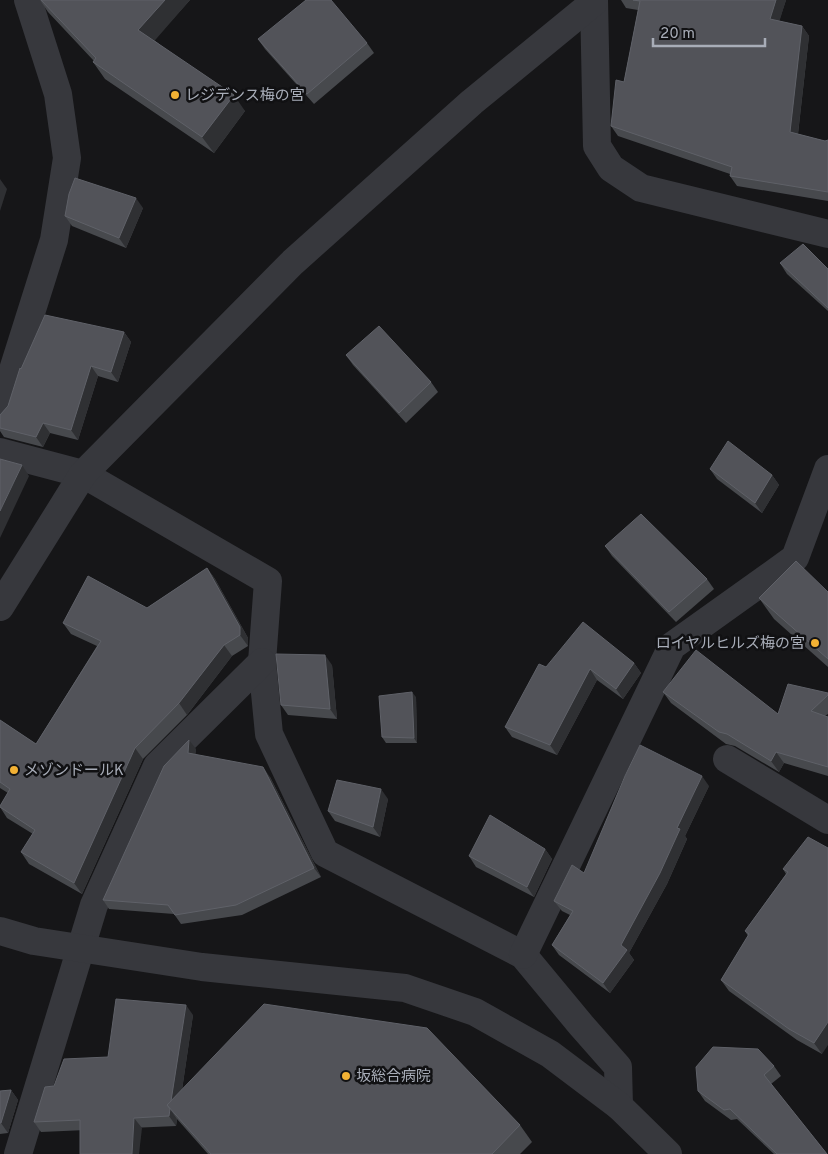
<svg xmlns="http://www.w3.org/2000/svg" width="828" height="1154" font-family="Overpass,'Noto Sans JP',sans-serif">
	<rect width="100%" height="100%" fill="#161618"/>
	<g fill="none" stroke-linecap="round" stroke-linejoin="round">
		<g stroke="#37383d" stroke-width="28">
			<polyline points="594,0 597,146 611,168 641,188 828,234"/>
			<polyline points="0,411 54,240 67,158 58,94 28,0"/>
			<polyline points="0,452 83,474 268,581 262,662 269,734 325,853 523,955 581,1025 618,1067 619,1106"/>
			<polyline points="0,607 83,474 293,262 472,102 593,3"/>
			<polyline points="727,759 828,820"/>
			<polyline points="523,955 672,646 795,558 828,469"/>
			<polyline points="18,1154 94,905 157,766 262,662"/>
		</g>
		<polyline stroke="#37383d" stroke-width="28" points="0,931 34,941 202,967 405,988 475,1012 550,1054 619,1106 668,1154"/>
	</g>
	<g fill="#47494d">
		<polygon points="40,0 190,0 154,40 245,111 214,153 105,79 93,62 94,61 48,12"/>
		<polygon points="621,0 786,0 779,21 802,26 809,36 798,134 825,141 828,140 828,201 737,186 730,176 730,174 618,136 611,126 624,82 638,10 626,8"/>
		<polygon points="258,39 367,43 374,53 314,104 265,49"/>
		<polygon points="143,208 126,248 72,226 65,216"/>
		<polygon points="780,263 828,269 828,311 787,274"/>
		<polygon points="124,332 131,342 118,382 98,376 78,440 50,433 43,447 4,437 0,431 0,415 8,406 21,369"/>
		<polygon points="346,355 431,382 438,392 406,423 353,365"/>
		<polygon points="710,469 772,475 779,485 762,513 717,479"/>
		<polygon points="605,546 707,579 714,589 676,622 612,556"/>
		<polygon points="207,568 215,579 248,638 248,646 232,656 187,715 143,759 82,894 29,864 21,852 33,834 7,818 0,807 0,806 8,793 0,788 0,720 36,744 97,646 71,634 63,623 147,608"/>
		<polygon points="828,592 828,667 774,619 759,598"/>
		<polygon points="634,663 641,673 623,699 597,680 557,755 512,737 505,727 546,667"/>
		<polygon points="332,665 337,719 288,715 281,705"/>
		<polygon points="663,692 778,714 828,693 828,714 825,716 828,717 828,776 784,763 779,772 735,746 726,744 671,703"/>
		<polygon points="416,697 417,743 386,743 382,737"/>
		<polygon points="196,749 195,755 270,777 321,877 242,915 181,924 174,914 109,909 103,900"/>
		<polygon points="709,786 685,836 687,839 667,884 629,953 634,960 610,993 559,955 552,945 570,915 562,911 554,901"/>
		<polygon points="388,799 380,837 335,821 328,811"/>
		<polygon points="828,848 822,1054 797,1040 729,991 721,980 748,936 745,931 786,874 783,869"/>
		<polygon points="545,849 552,859 534,897 476,867 469,856"/>
		<polygon points="193,1015 182,1090 520,1125 532,1142 520,1154 208,1154 177,1119 176,1126 41,1132 34,1122 54,1086 108,1057"/>
		<polygon points="774,1066 781,1076 771,1084 827,1154 774,1154 737,1119 731,1120 705,1101 698,1091"/>
		<polygon points="11,1090 18,1100 8,1133 0,1134 0,1091"/>
	</g>
	<g fill="#2f3033">
		<polygon points="165,0 190,0 150,46 138,30"/>
		<polygon points="776,0 786,0 777,29 770,19"/>
		<polygon points="802,26 809,36 797,142 790,132"/>
		<polygon points="234,95 245,111 214,153 202,137"/>
		<polygon points="0,179 7,189 0,211"/>
		<polygon points="136,198 143,208 126,248 119,238"/>
		<polygon points="124,332 131,342 118,382 111,372"/>
		<polygon points="91,366 98,376 78,440 71,430"/>
		<polygon points="43,423 50,433 43,447 36,437"/>
		<polygon points="22,465 29,476 0,538 0,511"/>
		<polygon points="772,475 779,485 762,513 755,503"/>
		<polygon points="207,568 215,579 248,638 248,646 240,635"/>
		<polygon points="224,645 232,656 187,715 179,703"/>
		<polygon points="325,655 332,665 337,719 330,709"/>
		<polygon points="634,663 641,673 623,699 616,689"/>
		<polygon points="590,669 597,680 557,755 550,745"/>
		<polygon points="412,692 416,697 417,743 414,738"/>
		<polygon points="189,740 196,749 195,762 188,753"/>
		<polygon points="135,748 143,759 82,894 74,883"/>
		<polygon points="776,752 784,763 779,772 771,761"/>
		<polygon points="263,767 270,777 321,877 314,868"/>
		<polygon points="702,776 709,786 685,836 687,839 667,884 629,953 634,960 610,993 603,983"/>
		<polygon points="381,789 388,799 380,837 373,827"/>
		<polygon points="545,849 552,859 534,897 527,887"/>
		<polygon points="186,1005 193,1015 178,1117 170,1108"/>
		<polygon points="828,1022 828,1045 822,1054 814,1043"/>
		<polygon points="11,1090 18,1100 8,1133 1,1123"/>
		<polygon points="170,1109 177,1119 176,1126 169,1116"/>
		<polygon points="134,1118 142,1128 139,1154 132,1154"/>
	</g>
	<g fill="#525359" stroke="#5f6168">
		<polygon points="41,0 165,0 138,30 234,95 202,137 93,62 96,58"/>
		<polygon points="306,0 331,0 367,43 307,94 258,39"/>
		<polygon points="633,0 776,0 770,19 802,26 790,132 825,141 828,140 828,192 730,176 732,167 611,126 616,80 624,82 640,1"/>
		<polygon points="75,178 136,198 119,238 65,216 69,194"/>
		<polygon points="803,244 828,269 828,308 780,263"/>
		<polygon points="45,315 124,332 111,372 91,366 71,430 43,423 36,437 0,428 0,415 8,406 20,368 21,369"/>
		<polygon points="379,326 431,382 399,413 346,355"/>
		<polygon points="728,441 772,475 755,503 710,469"/>
		<polygon points="0,459 22,465 0,511"/>
		<polygon points="641,514 707,579 669,612 605,546"/>
		<polygon points="796,561 828,592 828,659 759,598"/>
		<polygon points="207,568 240,627 240,635 224,645 179,703 135,748 74,883 21,852 35,830 0,807 0,806 10,789 0,782 0,720 36,744 101,641 63,623 88,576 147,608"/>
		<polygon points="583,622 634,663 616,689 590,669 550,745 505,727 539,664 546,667"/>
		<polygon points="696,650 778,714 788,684 828,693 828,695 811,711 828,717 828,767 776,752 771,761 727,734 719,732 663,692"/>
		<polygon points="276,654 325,655 330,709 281,705"/>
		<polygon points="412,692 414,738 382,737 379,696"/>
		<polygon points="189,740 188,753 263,767 314,868 236,905 175,915 168,905 103,900 164,766"/>
		<polygon points="640,745 702,776 677,828 680,829 660,873 621,945 627,950 603,983 552,945 573,911 554,901 572,865 584,873 625,776"/>
		<polygon points="337,780 381,789 373,827 328,811"/>
		<polygon points="490,815 545,849 527,887 469,856"/>
		<polygon points="808,837 828,848 828,1022 814,1043 789,1029 721,980 749,934 745,931 788,872 783,869"/>
		<polygon points="116,999 186,1005 171,1101 167,1105 170,1109 169,1116 134,1118 132,1154 80,1154 80,1120 34,1122 45,1087 54,1086 64,1059 108,1057"/>
		<polygon points="264,1004 427,1028 520,1125 492,1154 211,1154 167,1105"/>
		<polygon points="713,1047 758,1049 774,1066 764,1075 827,1154 777,1154 730,1109 724,1110 698,1091 696,1067"/>
		<polygon points="11,1090 1,1123 0,1123 0,1091"/>
	</g>
	<g fill="#f2b134" stroke="#111113" stroke-width="2">
		<circle cx="175" cy="95" r="5"/>
		<circle cx="815" cy="643" r="5"/>
		<circle cx="14" cy="770" r="5"/>
		<circle cx="346" cy="1076" r="5"/>
	</g>
	<g text-anchor="middle" stroke-width="5" stroke-linejoin="round" paint-order="stroke">
		<g font-size="15" fill="#a8adb8" stroke="#111113" text-anchor="start">
			<text x="185" y="100">レジデンス梅の宮</text>
			<text x="805" y="648" text-anchor="end">ロイヤルヒルズ梅の宮</text>
			<text x="24" y="775">メゾンドールK</text>
			<text x="356" y="1081">坂総合病院</text>
		</g>
	</g>
	<path d="M653 38v8h112v-8" fill="none" stroke="#a8adb8" stroke-width="2.5"/>
	<text x="660" y="38" font-size="15" fill="#a8adb8" stroke="#111113" stroke-width="4" paint-order="stroke">20 m</text>
</svg>
